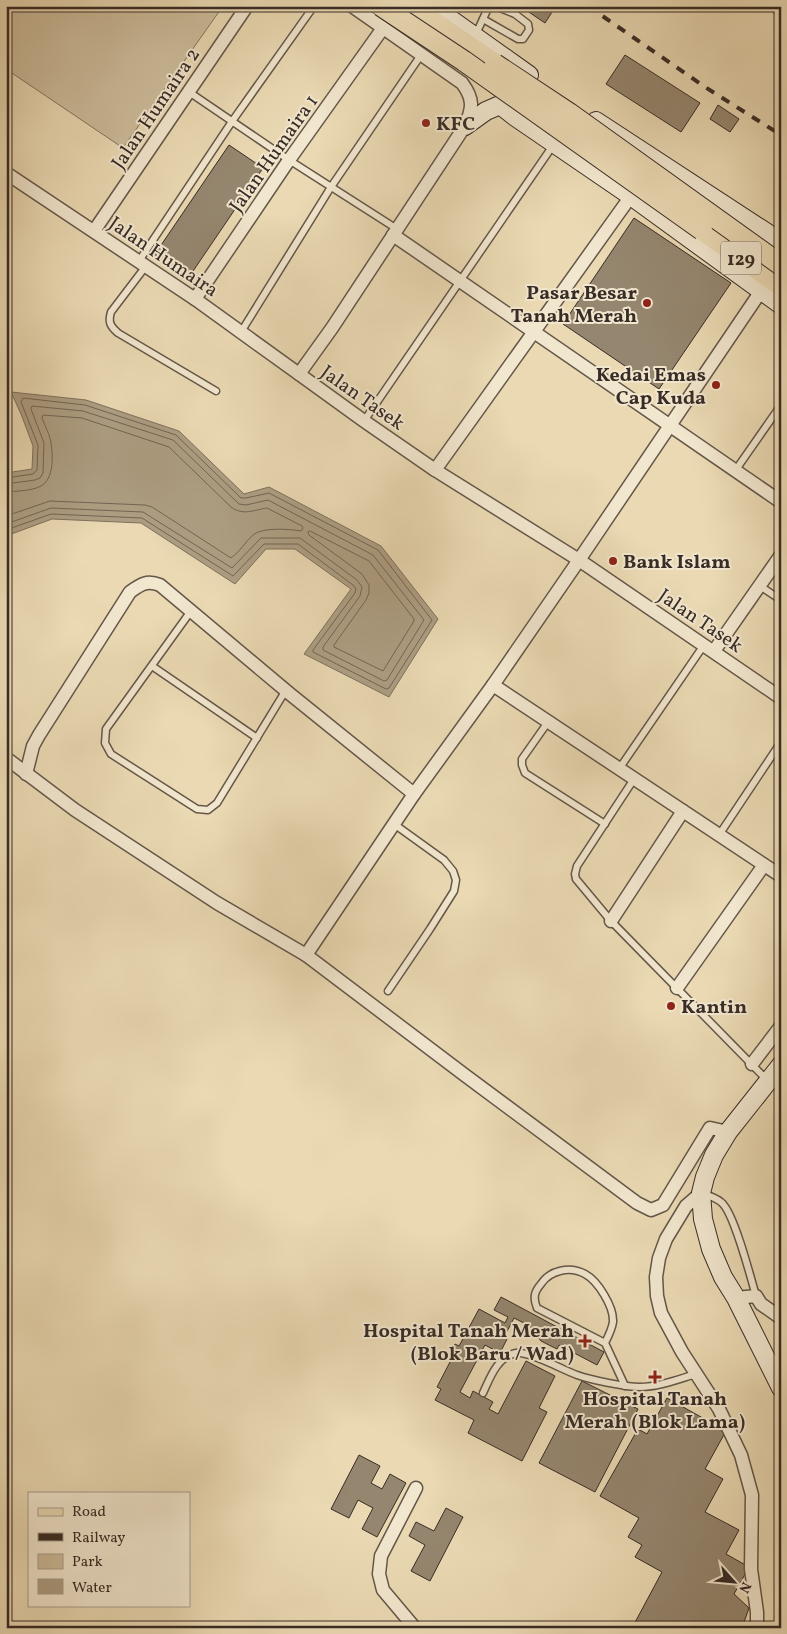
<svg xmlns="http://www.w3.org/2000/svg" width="787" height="1634" font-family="Vollkorn,serif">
	<rect width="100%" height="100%" fill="#ead9b3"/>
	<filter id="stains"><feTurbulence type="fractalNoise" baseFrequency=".004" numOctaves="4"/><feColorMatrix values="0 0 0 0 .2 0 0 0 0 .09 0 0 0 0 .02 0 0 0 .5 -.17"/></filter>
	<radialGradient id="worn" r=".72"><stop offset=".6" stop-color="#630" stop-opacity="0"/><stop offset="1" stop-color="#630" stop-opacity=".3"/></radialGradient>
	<polygon fill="#ccbc9b" stroke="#827460" points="8,6 223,6 123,148 6,69 6,9"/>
	<polygon fill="#ad9e83" stroke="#7e705e" points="11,392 86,400 179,431 244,494 269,487 381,546 438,619 389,697 304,654 351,589 295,549 266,549 235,584 141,523 52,519 6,536 6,473 32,469 33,446 21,414"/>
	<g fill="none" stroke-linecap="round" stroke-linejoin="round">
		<g stroke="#726554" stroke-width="1">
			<polyline points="6,478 33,474 37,470 38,445 21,402 23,398 85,405 176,435 241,498 246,498 269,493 378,550 432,620 389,688 386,689 313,652 313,650 355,593 356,589 353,585 298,544 264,544 233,576 142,518 51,514 6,530"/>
			<polyline points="6,484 35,480 40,478 43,473 44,443 31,409 32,406 83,411 173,440 239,504 246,505 268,500 373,555 424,620 387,680 384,681 323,650 323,647 360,596 362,587 357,580 300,538 261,538 232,568 143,512 51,508 6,524"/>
			<path d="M6,492C16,491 32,491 41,486C54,479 53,456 51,443C50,435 45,426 42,418L43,415L82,418L169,447L231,507C243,516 254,510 267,508L302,526L303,528L301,531C289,529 262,527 253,535C245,542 240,552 231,558L152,507L145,505L50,501L6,516"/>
			<polygon points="310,531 369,561 414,619 414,621 383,671 334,647 334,645 366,600 369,593 369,585 362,574 309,535 308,532"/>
		</g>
	</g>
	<g fill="#95866f" stroke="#382c26">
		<polygon points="520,6 556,6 545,23"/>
		<polygon points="625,55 700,103 681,132 606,84"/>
		<polygon points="718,105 739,119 730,132 710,119"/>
		<polygon points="229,145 263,168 187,280 153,257"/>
		<polygon points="634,218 731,283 659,389 563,324"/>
		<polygon points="501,1297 604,1352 597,1365 559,1345 557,1349 541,1341 530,1326 514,1318 504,1337 507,1339 500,1353 485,1345 460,1392 470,1398 473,1391 493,1402 489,1409 498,1414 526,1361 555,1376 539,1408 547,1412 522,1461 468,1433 474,1420 435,1400 441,1389 437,1387 451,1360 448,1358 455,1344 459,1346 479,1309 505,1323 508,1317 494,1310"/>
		<polygon points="582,1381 638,1409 595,1492 539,1463"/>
		<polygon points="667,1398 726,1431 705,1469 723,1479 705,1512 739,1530 726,1554 749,1567 734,1594 749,1608 742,1628 632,1628 662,1572 635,1557 642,1545 628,1537 639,1518 600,1496 638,1429 647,1434"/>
		<polygon points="359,1455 380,1466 371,1483 382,1489 390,1474 406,1483 377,1537 362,1529 373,1508 358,1500 349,1518 331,1509"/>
		<polygon points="446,1508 463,1517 430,1581 411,1571 425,1545 409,1536 416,1522 434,1531"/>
	</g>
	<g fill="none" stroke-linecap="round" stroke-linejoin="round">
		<g stroke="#645749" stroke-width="9">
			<g id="service">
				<polyline points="483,19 518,39 523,39 529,30 528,24 515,14 495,6"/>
				<polyline points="476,34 489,6"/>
				<polyline points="189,92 289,160 397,229"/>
				<polyline points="139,261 233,120 314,6"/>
				<path d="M146,266L111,312C108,322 110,326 118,333L216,391"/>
				<polyline points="241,332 331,187 421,55"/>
				<polyline points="364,421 554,144"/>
				<polyline points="735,471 781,405"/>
				<polyline points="760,586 781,600"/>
				<polyline points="191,611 106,729 105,743 111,754 197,809 208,810 217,803 286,690"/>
				<polyline points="152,666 257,738"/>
				<polyline points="548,722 522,759 522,765 525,773 605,824"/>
				<polyline points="619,769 704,645"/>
				<polyline points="634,779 577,866 575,874 576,879 611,921 768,1081"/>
				<polyline points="719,835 781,742"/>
				<polyline points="388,991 430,929 454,891 456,880 453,871 444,860 394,824"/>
				<path d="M702,1193C709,1196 718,1198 723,1204C735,1217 750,1275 756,1296"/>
				<path d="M605,1343L537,1308C533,1298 534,1292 541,1284C550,1270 570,1266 585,1274C598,1281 614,1307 613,1322C612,1329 608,1337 605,1343L625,1386"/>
				<path d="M483,1393C490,1378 497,1357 516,1353C529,1351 563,1370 577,1375C591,1380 625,1387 640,1387C659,1387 679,1379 696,1374"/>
			</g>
		</g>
		<g stroke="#645749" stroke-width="15">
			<g id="minor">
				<path d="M352,6L462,83C474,99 473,108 465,126L332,328L299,374L364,421L435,470L579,560L781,698"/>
				<polyline points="776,6 781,9"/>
				<polyline points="6,173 195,299 299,374"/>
				<polyline points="94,231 247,6"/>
				<polyline points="393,235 781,502"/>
				<polyline points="195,299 289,160 383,28"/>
				<polyline points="435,470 631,196"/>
				<polyline points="714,651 781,555"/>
				<polyline points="493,685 781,876"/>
				<polyline points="6,758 75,810 217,903 306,955 466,1076 637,1203 651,1210 663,1205 710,1128 728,1132"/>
				<path d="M26,774L33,746L39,735L130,592C141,584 147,580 160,585L290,694L414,794"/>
				<polyline points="611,921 683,811"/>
				<polyline points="306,955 414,794 493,685 579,560 761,291"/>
				<polyline points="677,988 764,865"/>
				<polyline points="752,1064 781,1026"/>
				<polyline points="701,1193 686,1206 666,1239 659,1258 656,1277 657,1296 661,1313 682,1352 719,1409 741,1455 752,1495 751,1569 757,1612 757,1628"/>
				<polyline points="736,1298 756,1296 761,1304 781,1318"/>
				<polyline points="415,1628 383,1590 379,1574 381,1556 416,1488"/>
			</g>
		</g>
		<g stroke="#382c26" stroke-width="20">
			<g id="secondary">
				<polyline points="432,6 529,75"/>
				<polyline points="596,121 781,242"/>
				<polyline points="465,126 486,111 500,105 514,116 631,196 781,305"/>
				<polyline points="781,1065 728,1132 714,1155 705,1177 701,1193 703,1219 711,1249 723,1277 736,1298 781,1388"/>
			</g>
		</g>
		<g stroke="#382c26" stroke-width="22">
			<g id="primary">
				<polyline points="410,6 495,64"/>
				<polyline points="702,230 781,286"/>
			</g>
		</g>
		<use href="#service" stroke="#f1e6ce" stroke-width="6"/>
		<use href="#minor" stroke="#f1e6ce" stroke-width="12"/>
		<use href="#secondary" stroke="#f1e6ce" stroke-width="18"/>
		<use href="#primary" stroke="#ead9b3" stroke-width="20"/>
		<polyline stroke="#382c26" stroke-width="4" stroke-dasharray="9 9" stroke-linecap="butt" points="588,6 705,87 781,135"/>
		<g stroke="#382c26" stroke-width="22" stroke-linecap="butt">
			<g id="primary-bridge">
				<polyline points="381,6 464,61 702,230"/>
				<polyline points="495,64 569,113 781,265"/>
			</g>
		</g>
		<use href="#primary-bridge" stroke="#ead9b3" stroke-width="20"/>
	</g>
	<g fill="#8f2418" stroke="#f1e6ce" stroke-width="2">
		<circle cx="426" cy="123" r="5"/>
		<circle cx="647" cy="303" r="5"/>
		<circle cx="716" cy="385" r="5"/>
		<circle cx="613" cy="561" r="5"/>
		<circle cx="671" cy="1006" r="5"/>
		<path d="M582.5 1333.5h5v5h5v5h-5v5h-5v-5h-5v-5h5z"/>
		<path d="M652.5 1369.5h5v5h5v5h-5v5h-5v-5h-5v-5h5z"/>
	</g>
	<g text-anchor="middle" stroke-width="4" stroke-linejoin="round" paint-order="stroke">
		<rect fill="#f1e6ce" stroke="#706458" stroke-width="1" x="721" y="241.5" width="40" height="33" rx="4"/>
		<g font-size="19" font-weight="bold" fill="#382c26">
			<text x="741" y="265">129</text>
		</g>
		<g font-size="20" fill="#382c26" stroke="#f1e6ce">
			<text transform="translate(155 108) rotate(-56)" y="7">Jalan Humaira 2</text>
			<text transform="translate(273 153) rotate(-55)" y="7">Jalan Humaira 1</text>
			<text transform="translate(164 256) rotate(34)" y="7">Jalan Humaira</text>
			<text transform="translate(363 397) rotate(35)" y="7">Jalan Tasek</text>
			<text transform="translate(701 620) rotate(34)" y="7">Jalan Tasek</text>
		</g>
		<g font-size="20" font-weight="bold" fill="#382c26" stroke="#f1e6ce" text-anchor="start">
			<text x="436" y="130">KFC</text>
			<text x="637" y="299" text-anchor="end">Pasar Besar<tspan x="637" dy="23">Tanah Merah</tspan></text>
			<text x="706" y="381" text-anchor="end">Kedai Emas<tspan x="706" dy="23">Cap Kuda</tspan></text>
			<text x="623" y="568">Bank Islam</text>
			<text x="681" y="1013">Kantin</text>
			<text x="574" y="1337" text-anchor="end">Hospital Tanah Merah<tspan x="574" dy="23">(Blok Baru / Wad)</tspan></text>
			<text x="655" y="1405" text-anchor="middle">Hospital Tanah<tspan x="655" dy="23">Merah (Blok Lama)</tspan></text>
		</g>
	</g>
	<rect width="787" height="1634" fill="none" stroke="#ead9b3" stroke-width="25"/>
	<rect x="8" y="8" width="772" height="1619" fill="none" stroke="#382c26" stroke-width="2.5"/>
	<rect x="12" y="12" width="762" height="1609" fill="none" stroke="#382c26"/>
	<rect x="28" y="1492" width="162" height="115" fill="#f1e6ce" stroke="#a79c8b"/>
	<rect x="38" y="1508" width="25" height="8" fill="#ead9b3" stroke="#a79c8b"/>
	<text x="72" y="1516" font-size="15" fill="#382c26">Road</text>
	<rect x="38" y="1533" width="25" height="8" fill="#382c26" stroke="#a79c8b"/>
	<text x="72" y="1542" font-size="15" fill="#382c26">Railway</text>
	<rect x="38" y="1554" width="25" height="15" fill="#ccbc9b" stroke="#a79c8b"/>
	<text x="72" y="1566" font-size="15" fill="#382c26">Park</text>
	<rect x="38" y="1579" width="25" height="15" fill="#ad9e83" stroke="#a79c8b"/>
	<text x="72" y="1592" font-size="15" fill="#382c26">Water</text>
	<g transform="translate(734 1582) rotate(117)" stroke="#f1e6ce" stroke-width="4" paint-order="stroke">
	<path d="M0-4L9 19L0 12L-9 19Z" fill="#382c26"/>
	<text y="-8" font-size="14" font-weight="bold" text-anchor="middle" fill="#382c26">N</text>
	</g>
	<rect width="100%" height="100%" filter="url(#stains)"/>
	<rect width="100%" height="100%" fill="url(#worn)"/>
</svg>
